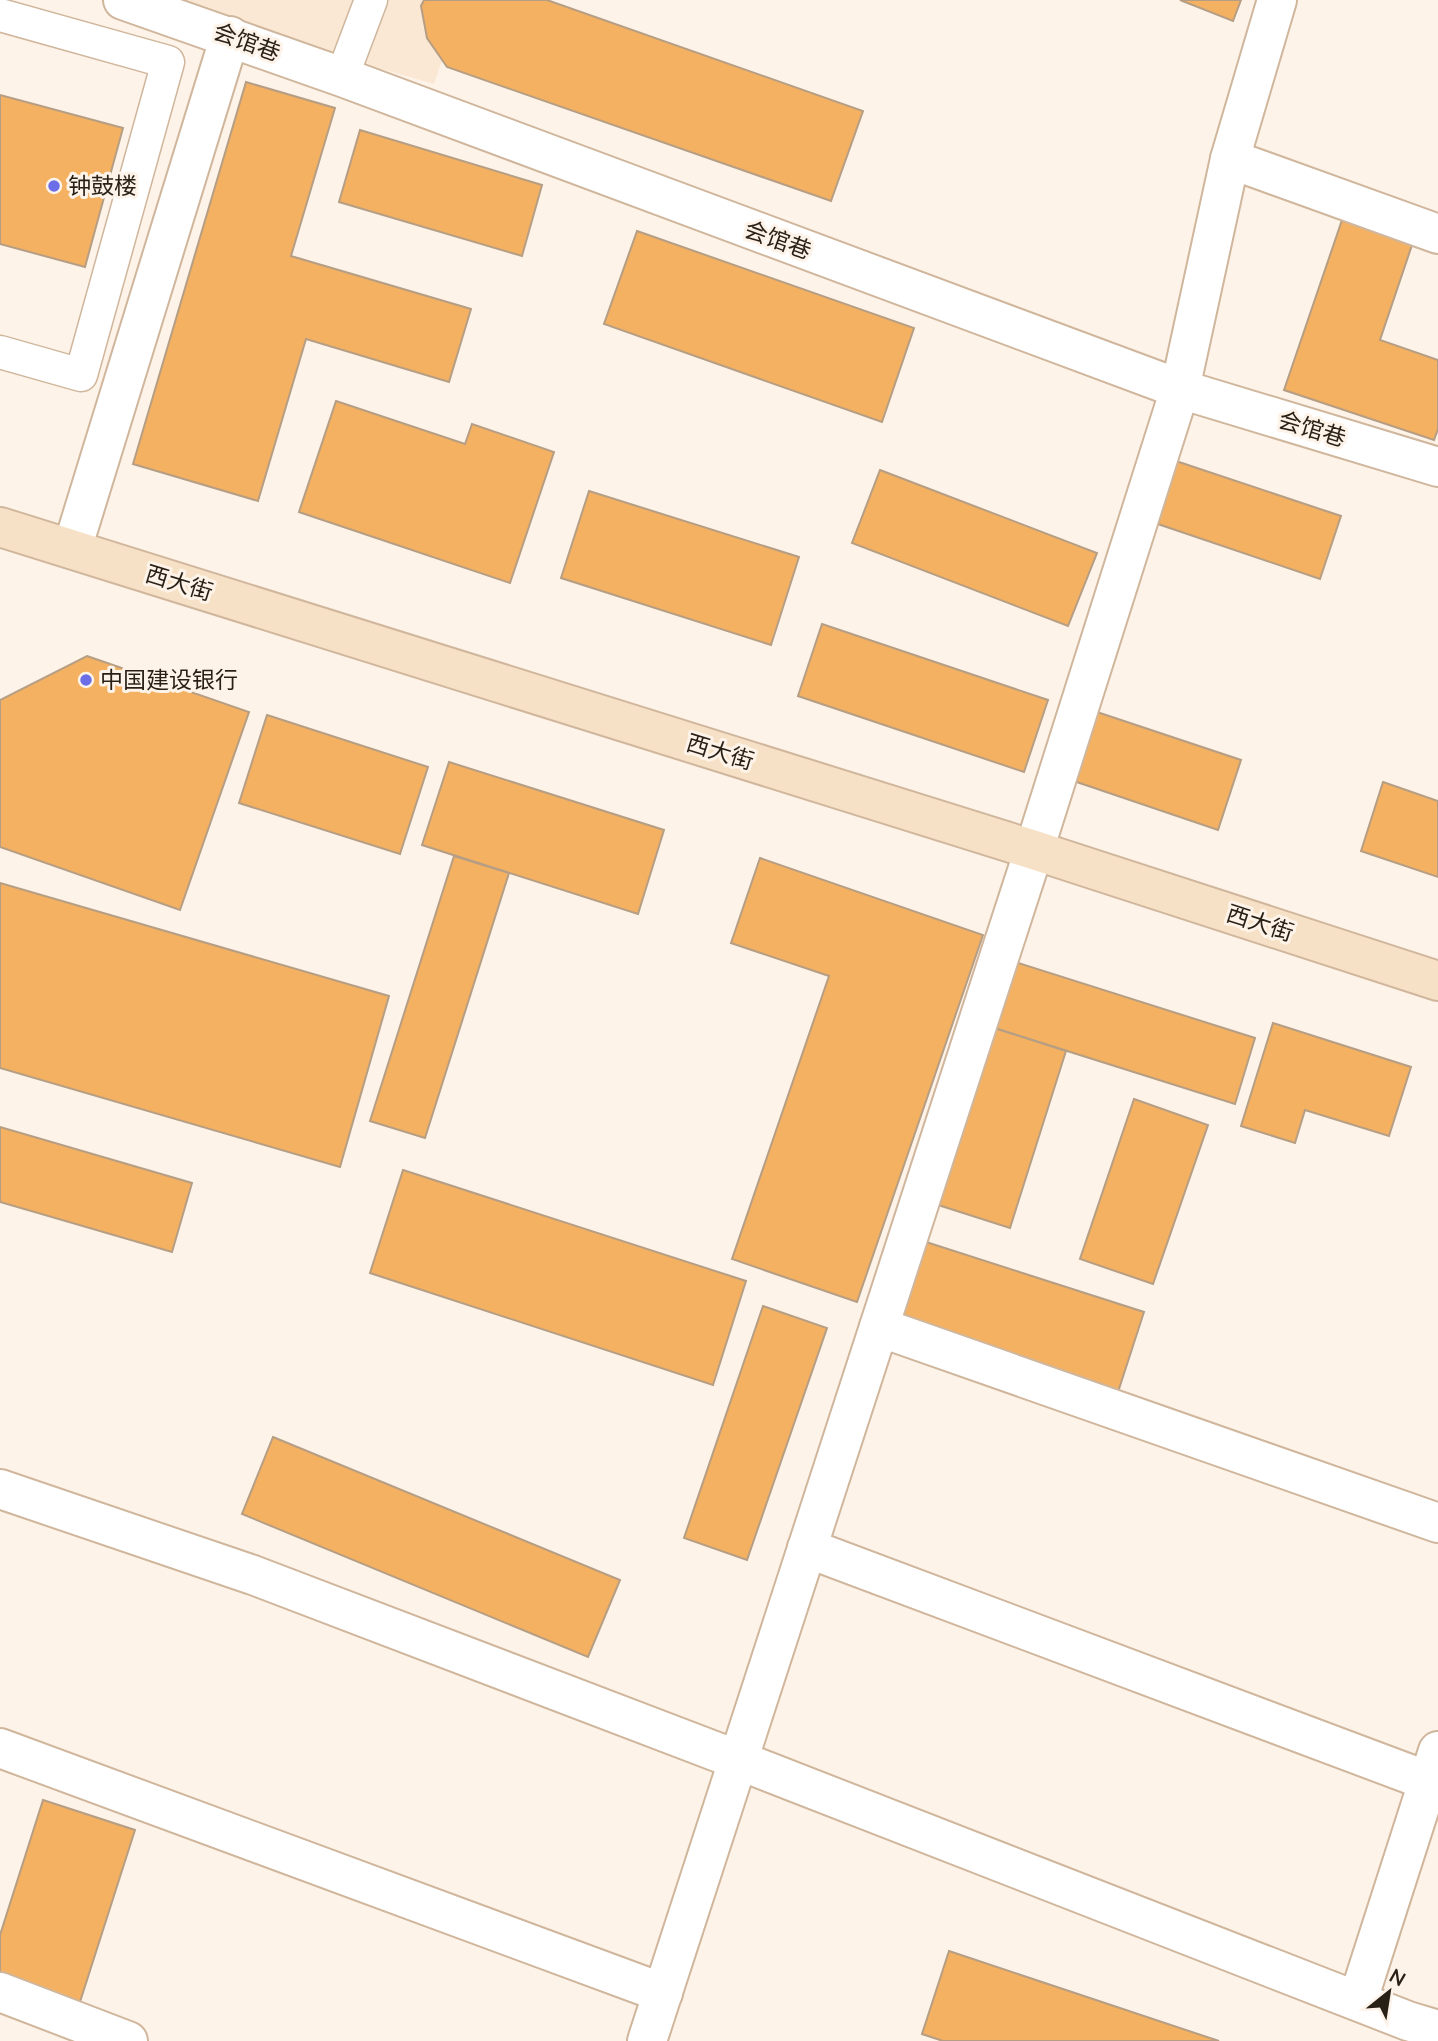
<svg xmlns="http://www.w3.org/2000/svg" width="1438" height="2041" font-family="Lato,'Noto Sans SC',sans-serif">
	<rect width="100%" height="100%" fill="#fef3e8"/>
	<polygon fill="#fbe8d4" points="141,0 462,0 434,84"/>
	<g fill="#f4b161" stroke="#b69e84" stroke-width="2">
		<polygon points="424,0 547,0 863,111 831,201 447,67 427,38 421,6"/>
		<polygon points="1180,0 1241,0 1233,21"/>
		<polygon points="246,82 335,108 291,256 471,309 449,382 306,339 258,501 133,464"/>
		<polygon points="0,95 123,128 85,267 0,244"/>
		<polygon points="360,130 542,185 522,256 339,202"/>
		<polygon points="1342,220 1412,245 1380,340 1438,360 1438,429 1434,440 1284,390"/>
		<polygon points="637,231 914,328 882,422 604,324"/>
		<polygon points="336,401 465,444 472,424 554,452 510,583 299,512"/>
		<polygon points="1176,461 1341,516 1320,579 1155,523"/>
		<polygon points="880,470 1097,553 1068,626 852,543"/>
		<polygon points="589,491 799,557 771,645 561,578"/>
		<polygon points="822,624 1048,700 1024,772 798,696"/>
		<polygon points="87,656 249,712 180,910 0,847 0,700"/>
		<polygon points="1091,710 1241,760 1218,830 1068,779"/>
		<polygon points="267,715 428,767 400,854 239,803"/>
		<polygon points="449,762 664,830 638,914 422,845"/>
		<polygon points="1383,782 1438,801 1438,877 1361,851"/>
		<polygon points="454,856 509,873 425,1138 370,1121"/>
		<polygon points="760,858 983,935 857,1302 732,1259 829,976 731,943"/>
		<polygon points="0,883 389,996 340,1167 0,1068"/>
		<polygon points="1009,960 1255,1038 1235,1104 988,1026"/>
		<polygon points="1273,1023 1411,1067 1389,1136 1305,1110 1295,1143 1241,1126"/>
		<polygon points="988,1026 1066,1051 1010,1228 932,1203"/>
		<polygon points="1134,1099 1208,1125 1153,1284 1080,1259"/>
		<polygon points="0,1127 192,1183 172,1252 0,1202"/>
		<polygon points="403,1170 746,1281 713,1385 370,1273"/>
		<polygon points="923,1241 1144,1312 1118,1392 898,1321"/>
		<polygon points="763,1306 827,1328 747,1560 684,1538"/>
		<polygon points="273,1437 620,1580 588,1657 242,1514"/>
		<polygon points="43,1800 135,1830 79,2005 0,1979 0,1935"/>
		<polygon points="949,1951 1219,2041 943,2041 922,2034"/>
	</g>
	<g fill="none" stroke-linecap="round" stroke-linejoin="round">
		<g stroke="#cfb69c" stroke-width="35">
			<g id="pedestrian">
				<polyline points="0,15 168,62 81,375 0,352"/>
				<polyline points="342,77 371,0"/>
			</g>
		</g>
		<g stroke="#cfb69c" stroke-width="42">
			<g id="minor">
				<polyline points="123,0 342,77 1180,389 1438,467"/>
				<polyline points="1230,159 1438,234"/>
				<polyline points="72,549 230,36"/>
				<polyline points="879,1327 1438,1523"/>
				<polyline points="0,1489 253,1575 738,1760 1408,2021 1438,2030"/>
				<polyline points="807,1548 1428,1781"/>
				<polyline points="0,1748 663,1993"/>
				<polyline points="0,1992 128,2041"/>
				<polyline points="1358,2000 1438,1751"/>
				<polyline points="647,2041 1034,850 1180,389 1230,159 1277,0"/>
			</g>
		</g>
		<g stroke="#cfb69c" stroke-width="42">
			<polyline id="secondary" points="0,527 1034,850 1438,981"/>
		</g>
		<use href="#pedestrian" stroke="#fff" stroke-width="32"/>
		<use href="#minor" stroke="#fff" stroke-width="38"/>
		<use href="#secondary" stroke="#f7e1c6" stroke-width="38"/>
	</g>
	<g fill="#6c6ee8" stroke="#fef3e8" stroke-width="2.5">
		<circle cx="54" cy="186" r="7"/>
		<circle cx="86" cy="680" r="7"/>
	</g>
	<g text-anchor="middle" stroke-width="6" stroke-linejoin="round" paint-order="stroke">
		<g font-size="23" fill="#281f15" stroke="#fef3e8">
			<text transform="translate(247 42) rotate(20)" y="8">会馆巷</text>
			<text transform="translate(778 240) rotate(20)" y="8">会馆巷</text>
			<text transform="translate(1312 429) rotate(17)" y="8">会馆巷</text>
			<text transform="translate(179 583) rotate(17)" y="8">西大街</text>
			<text transform="translate(720 752) rotate(17)" y="8">西大街</text>
			<text transform="translate(1260 923) rotate(18)" y="8">西大街</text>
		</g>
		<g font-size="23" fill="#281f15" stroke="#fef3e8" text-anchor="start">
			<text x="68" y="194">钟鼓楼</text>
			<text x="100" y="688">中国建设银行</text>
		</g>
	</g>
	<g transform="translate(1389 1992) rotate(30)" stroke="#fef3e8" stroke-width="5" paint-order="stroke">
	<path d="M0-5L12 26L0 18L-12 26Z" fill="#281f15"/>
	<text y="-10" font-size="19" font-weight="bold" text-anchor="middle" fill="#281f15">N</text>
	</g>
</svg>
